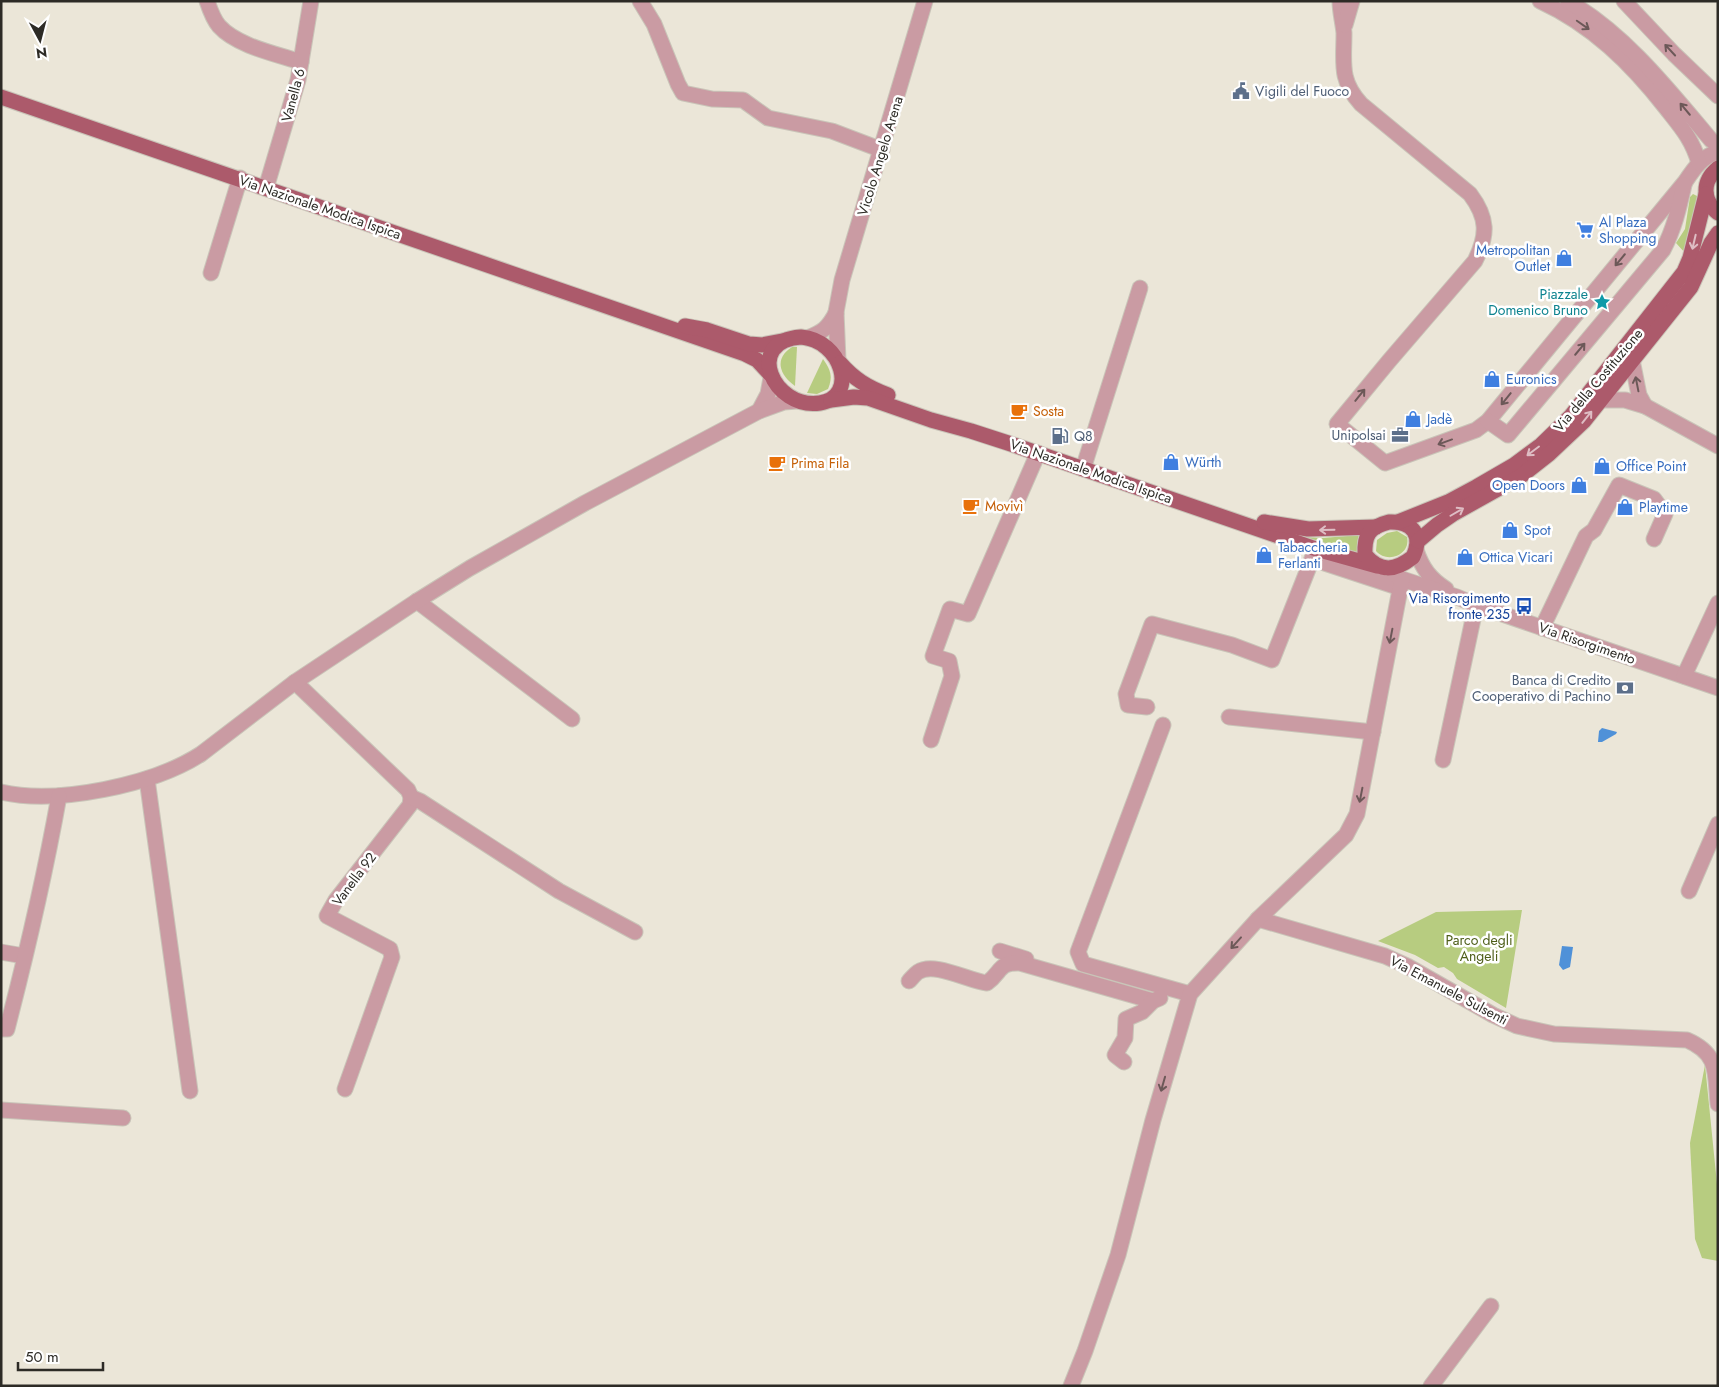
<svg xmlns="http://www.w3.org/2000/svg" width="1719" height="1387" font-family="Jost,sans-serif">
	<rect width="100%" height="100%" fill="#ebe6d8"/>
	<g fill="#b7cc80">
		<polygon points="1693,194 1697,196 1696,210 1686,254 1676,243 1685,229 1690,197"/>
		<path d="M792,347H797L795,386C779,375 774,358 792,347Z"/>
		<path d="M823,359C831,370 833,377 828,389L817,394L807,393Z"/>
		<path d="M1397,531L1407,537C1411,555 1387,564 1376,551L1377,540L1387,533Z"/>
		<polygon points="1359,535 1357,543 1358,553 1305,537 1323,538"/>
		<polygon points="1522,910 1506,1008 1457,979 1453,973 1444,967 1438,968 1415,955 1378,941 1436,912"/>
		<polygon points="1705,1065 1718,1194 1718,1261 1702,1258 1695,1239 1690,1143"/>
	</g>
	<g fill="#4f91d8">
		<polygon points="1602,728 1617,732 1616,734 1602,742 1598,742 1599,731"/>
		<polygon points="1562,946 1573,947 1570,967 1563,970 1559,965"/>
	</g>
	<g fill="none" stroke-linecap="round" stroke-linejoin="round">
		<g stroke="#c9c4b8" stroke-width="17">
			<g id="minor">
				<path d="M207,1C210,10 213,19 219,26C237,46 276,54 301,62"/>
				<polyline points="640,1 654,24 678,84 683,93 712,99 743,100 768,118 832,131 882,150"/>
				<path d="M1340,1C1340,12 1343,22 1344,33C1344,63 1339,80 1361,104L1470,194C1488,218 1488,235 1475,261L1389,361L1337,424L1385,463L1476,430L1488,421L1685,182C1693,170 1702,156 1718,152"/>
				<path d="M1540,1C1592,25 1631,63 1666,108C1681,127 1692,139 1699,163"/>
				<path d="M1568,1C1626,35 1668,89 1711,140L1718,145"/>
				<polyline points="1624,1 1674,54 1718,96"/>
				<polyline points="1345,25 1352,1"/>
				<polyline points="266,188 298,80 311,1"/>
				<polyline points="211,273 240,178"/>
				<path d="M807,338C823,332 828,328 836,313"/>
				<polyline points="838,360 836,312 842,280 925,1"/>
				<polyline points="1632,360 1639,395 1645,406"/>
				<polyline points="1600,400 1625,400 1645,406 1718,446"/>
				<polyline points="759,411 768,394 771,378"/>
				<path d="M1488,421L1508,435L1663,250C1674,229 1679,208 1684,185"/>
				<polyline points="1083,469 1140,288"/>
				<path d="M1416,550C1422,568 1430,579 1446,589"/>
				<polyline points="1312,559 1400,588"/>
				<polyline points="1394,574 1402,579 1457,597 1476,605 1718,688"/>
				<polyline points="417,601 572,719"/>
				<polyline points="1542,628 1586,536 1594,530 1619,485 1654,499 1665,514 1654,539"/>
				<polyline points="1684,676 1718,603"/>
				<polyline points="295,682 408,790 411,797 410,805 336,900 327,916 390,949 392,957 345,1089"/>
				<polyline points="1147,707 1128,705 1126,694 1152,624 1232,645 1272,660 1316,549"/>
				<polyline points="1229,717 1373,732"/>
				<polyline points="1163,725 1078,952 1083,964 1190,994"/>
				<polyline points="931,740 952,676 949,661 933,656 950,609 968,614 1038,453"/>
				<polyline points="1443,760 1476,605"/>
				<polyline points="147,779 190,1091"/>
				<path d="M1,792C57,805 153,785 201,754L295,682L417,601L470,568L585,503L759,411L784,402L797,401"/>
				<polyline points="411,797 420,801 559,891 635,932"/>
				<polyline points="1689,891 1718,824"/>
				<path d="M1258,919L1385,956L1407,966L1493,1015L1517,1026L1554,1034L1687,1040C1719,1054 1715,1072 1718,1104"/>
				<polyline points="1000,951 1026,959"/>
				<polyline points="1,952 24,956"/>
				<path d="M909,981C912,978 915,974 918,972C934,961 969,981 987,983C1002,972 998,962 1020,963L1153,1001"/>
				<path d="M1,1029H7C27,952 45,874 59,796"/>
				<polyline points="1124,1062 1115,1055 1125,1038 1126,1019 1142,1012 1153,1001 1160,998"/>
				<polyline points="1,1110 123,1118"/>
				<polyline points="1071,1386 1085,1351 1118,1255 1153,1120 1190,994 1258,919 1346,835 1357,814 1402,579"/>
				<polyline points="1431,1386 1491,1306"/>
			</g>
		</g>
		<g stroke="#c9c4b8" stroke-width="17">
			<g id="major">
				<polyline points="1,97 745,354 757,360 770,374"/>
				<path d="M1718,168C1702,181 1702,200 1718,213"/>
				<polyline points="685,326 707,330 749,344 762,345 782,341"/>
				<path d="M801,337C842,340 859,397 820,403C773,410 743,341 801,337Z"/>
				<path d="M840,363C854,379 867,387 888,395"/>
				<polyline points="831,400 854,397 868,398 931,420 971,431 1008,443 1316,549 1377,566"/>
				<polyline points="1264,522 1308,529 1376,527"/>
				<path d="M1389,522C1413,521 1423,535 1413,557C1395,571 1381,573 1365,555C1364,535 1369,527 1389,522Z"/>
				<polyline points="1398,522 1448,502 1476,487 1514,465 1541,445 1571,416 1684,272 1690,258 1706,194"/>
				<polyline points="1418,541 1437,525 1453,514 1521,476 1549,454 1584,421 1691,287 1711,243 1718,233"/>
			</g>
		</g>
		<use href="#minor" stroke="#ca9ba3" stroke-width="15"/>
		<use href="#major" stroke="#ac5a6b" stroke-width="15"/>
	</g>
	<defs><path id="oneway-shaft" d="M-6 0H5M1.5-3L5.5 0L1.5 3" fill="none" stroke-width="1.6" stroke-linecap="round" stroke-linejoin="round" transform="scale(1.25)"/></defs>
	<g stroke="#6c5858">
		<use href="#oneway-shaft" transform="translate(1583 25) rotate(35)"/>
		<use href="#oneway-shaft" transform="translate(1670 50) rotate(-133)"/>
		<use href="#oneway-shaft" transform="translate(1685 109) rotate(-130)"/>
		<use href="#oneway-shaft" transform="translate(1620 260) rotate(130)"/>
		<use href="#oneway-shaft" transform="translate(1580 349) rotate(-50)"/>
		<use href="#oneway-shaft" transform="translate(1637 384) rotate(-101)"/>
		<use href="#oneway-shaft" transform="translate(1360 395) rotate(-51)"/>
		<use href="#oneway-shaft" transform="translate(1506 399) rotate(129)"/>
		<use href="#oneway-shaft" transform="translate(1445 442) rotate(160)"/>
		<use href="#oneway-shaft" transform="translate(1391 636) rotate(101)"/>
		<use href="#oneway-shaft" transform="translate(1361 795) rotate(101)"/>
		<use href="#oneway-shaft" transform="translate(1236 943) rotate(132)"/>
		<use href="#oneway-shaft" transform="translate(1163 1084) rotate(106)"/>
	</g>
	<g stroke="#debdc4">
		<use href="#oneway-shaft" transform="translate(1694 242) rotate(103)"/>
		<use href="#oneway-shaft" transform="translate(1587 417) rotate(-51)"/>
		<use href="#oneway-shaft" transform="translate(1533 451) rotate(143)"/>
		<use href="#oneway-shaft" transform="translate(1457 512) rotate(-30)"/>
		<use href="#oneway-shaft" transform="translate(1327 530) rotate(179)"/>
	</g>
	<defs>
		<g id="civic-bare" transform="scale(1.35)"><path d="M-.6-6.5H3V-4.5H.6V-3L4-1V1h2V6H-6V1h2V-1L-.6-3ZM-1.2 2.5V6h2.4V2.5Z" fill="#5c6f8a" stroke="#fff" stroke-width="2.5" paint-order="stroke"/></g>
		<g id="supermarket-bare" transform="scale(1.35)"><path d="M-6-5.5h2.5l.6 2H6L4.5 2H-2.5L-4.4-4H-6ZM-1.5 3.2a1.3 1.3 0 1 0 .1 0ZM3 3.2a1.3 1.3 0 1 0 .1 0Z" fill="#3f7fe0" stroke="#fff" stroke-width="2.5" paint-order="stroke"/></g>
		<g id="shop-bare" transform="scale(1.35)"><path d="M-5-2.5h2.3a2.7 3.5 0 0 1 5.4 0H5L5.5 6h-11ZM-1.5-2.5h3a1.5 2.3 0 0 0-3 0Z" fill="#3f7fe0" stroke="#fff" stroke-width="2.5" paint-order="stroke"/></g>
		<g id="sight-bare" transform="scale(1.35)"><path d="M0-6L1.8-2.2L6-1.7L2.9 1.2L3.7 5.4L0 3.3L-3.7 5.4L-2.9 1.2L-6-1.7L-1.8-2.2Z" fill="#0f9aa8" stroke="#fff" stroke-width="2.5" paint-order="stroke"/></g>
		<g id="cafe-bare" transform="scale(1.35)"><path d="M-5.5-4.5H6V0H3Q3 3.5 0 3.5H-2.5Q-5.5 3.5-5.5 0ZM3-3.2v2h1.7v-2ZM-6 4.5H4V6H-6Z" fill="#e8710a" stroke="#fff" stroke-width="2.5" paint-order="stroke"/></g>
		<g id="office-bare" transform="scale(1.35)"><path d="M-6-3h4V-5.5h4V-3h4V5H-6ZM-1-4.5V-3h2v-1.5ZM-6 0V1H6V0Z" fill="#5c6f8a" stroke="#fff" stroke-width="2.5" paint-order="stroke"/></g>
		<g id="fuel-bare" transform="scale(1.35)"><path d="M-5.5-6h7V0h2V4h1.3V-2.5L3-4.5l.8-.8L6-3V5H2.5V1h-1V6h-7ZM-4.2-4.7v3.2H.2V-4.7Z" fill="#5c6f8a" stroke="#fff" stroke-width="2.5" paint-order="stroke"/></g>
		<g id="bus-bare" transform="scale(1.35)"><path d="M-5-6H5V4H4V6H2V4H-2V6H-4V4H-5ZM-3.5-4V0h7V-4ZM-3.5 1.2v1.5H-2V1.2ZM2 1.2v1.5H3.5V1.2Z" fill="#1a4fb4" stroke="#fff" stroke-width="2.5" paint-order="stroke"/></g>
		<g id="bank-bare" transform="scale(1.35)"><path d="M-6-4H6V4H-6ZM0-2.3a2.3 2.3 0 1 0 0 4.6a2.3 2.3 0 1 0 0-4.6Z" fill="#5c6f8a" stroke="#fff" stroke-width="2.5" paint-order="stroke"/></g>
	</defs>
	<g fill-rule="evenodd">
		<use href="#civic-bare" x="1241" y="91"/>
		<use href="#supermarket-bare" x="1585" y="230"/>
		<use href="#shop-bare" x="1564" y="258"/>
		<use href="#sight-bare" x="1602" y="302"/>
		<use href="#shop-bare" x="1492" y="379"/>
		<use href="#cafe-bare" x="1019" y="411"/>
		<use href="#shop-bare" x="1413" y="419"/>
		<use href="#office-bare" x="1400" y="435"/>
		<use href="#fuel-bare" x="1060" y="436"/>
		<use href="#shop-bare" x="1171" y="462"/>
		<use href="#cafe-bare" x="777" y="463"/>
		<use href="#shop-bare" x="1602" y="466"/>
		<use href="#shop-bare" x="1579" y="485"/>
		<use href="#cafe-bare" x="971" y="506"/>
		<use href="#shop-bare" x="1625" y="507"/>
		<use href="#shop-bare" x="1510" y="530"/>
		<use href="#shop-bare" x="1264" y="555"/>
		<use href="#shop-bare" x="1465" y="557"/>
		<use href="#bus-bare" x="1524" y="606"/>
		<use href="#bank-bare" x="1625" y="688"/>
	</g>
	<g text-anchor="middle" stroke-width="5" stroke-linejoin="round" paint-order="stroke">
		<g font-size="14" fill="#4e5e75" stroke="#fff" text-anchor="start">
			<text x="1255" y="96">Vigili del Fuoco</text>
			<text x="1386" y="440" text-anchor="end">Unipolsai</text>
			<text x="1074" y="441">Q8</text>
			<text x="1611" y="685" text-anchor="end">Banca di Credito<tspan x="1611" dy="16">Cooperativo di Pachino</tspan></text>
		</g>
		<g font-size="14" fill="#2d2b26" stroke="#fff">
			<text transform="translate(293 95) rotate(-75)" y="5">Vanella 6</text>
			<text transform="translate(880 156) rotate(-73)" y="5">Vicolo Angelo Arena</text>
			<text transform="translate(320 207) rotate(19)" y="5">Via Nazionale Modica Ispica</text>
			<text transform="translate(1598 380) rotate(-50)" y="5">Via della Costituzione</text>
			<text transform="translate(1091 471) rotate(19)" y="5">Via Nazionale Modica Ispica</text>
			<text transform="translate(1587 643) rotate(19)" y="5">Via Risorgimento</text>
			<text transform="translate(354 879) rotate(-53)" y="5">Vanella 92</text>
			<text transform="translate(1449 990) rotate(28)" y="5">Via Emanuele Sulsenti</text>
		</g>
		<g font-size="14" fill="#366cbe" stroke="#fff" text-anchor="start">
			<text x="1599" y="227">Al Plaza<tspan x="1599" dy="16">Shopping</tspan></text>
			<text x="1550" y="255" text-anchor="end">Metropolitan<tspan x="1550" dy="16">Outlet</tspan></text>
			<text x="1506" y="384">Euronics</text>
			<text x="1427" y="424">Jadè</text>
			<text x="1185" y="467">Würth</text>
			<text x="1616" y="471">Office Point</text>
			<text x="1565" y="490" text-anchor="end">Open Doors</text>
			<text x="1639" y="512">Playtime</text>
			<text x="1524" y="535">Spot</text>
			<text x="1278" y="552">Tabaccheria<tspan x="1278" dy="16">Ferlanti</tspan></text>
			<text x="1479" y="562">Ottica Vicari</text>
		</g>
		<g font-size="14" fill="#0d838f" stroke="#fff" text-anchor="end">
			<text x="1588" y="299">Piazzale<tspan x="1588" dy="16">Domenico Bruno</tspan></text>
		</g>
		<g font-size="14" fill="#c56008" stroke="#fff" text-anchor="start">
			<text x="1033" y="416">Sosta</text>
			<text x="791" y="468">Prima Fila</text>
			<text x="985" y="511">Movivì</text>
		</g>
		<g font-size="14" fill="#164399" stroke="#fff" text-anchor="end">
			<text x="1510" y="603">Via Risorgimento<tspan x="1510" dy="16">fronte 235</tspan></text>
		</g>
		<g font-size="14" fill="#4e5e19" stroke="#fff">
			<text x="1479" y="945">Parco degli<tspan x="1479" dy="16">Angeli</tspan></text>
		</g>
	</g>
	<rect width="1719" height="1387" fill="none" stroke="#2d2b26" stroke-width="5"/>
	<g transform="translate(40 40) rotate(173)" stroke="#ffffff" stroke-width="4" paint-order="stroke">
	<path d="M0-4L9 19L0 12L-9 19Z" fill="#2d2b26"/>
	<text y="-8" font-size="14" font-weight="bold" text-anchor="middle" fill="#2d2b26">N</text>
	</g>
	<path d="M18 1362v8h85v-8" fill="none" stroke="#2d2b26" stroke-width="2.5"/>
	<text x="25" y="1362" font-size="15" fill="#2d2b26" stroke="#ffffff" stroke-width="4" paint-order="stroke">50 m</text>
</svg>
